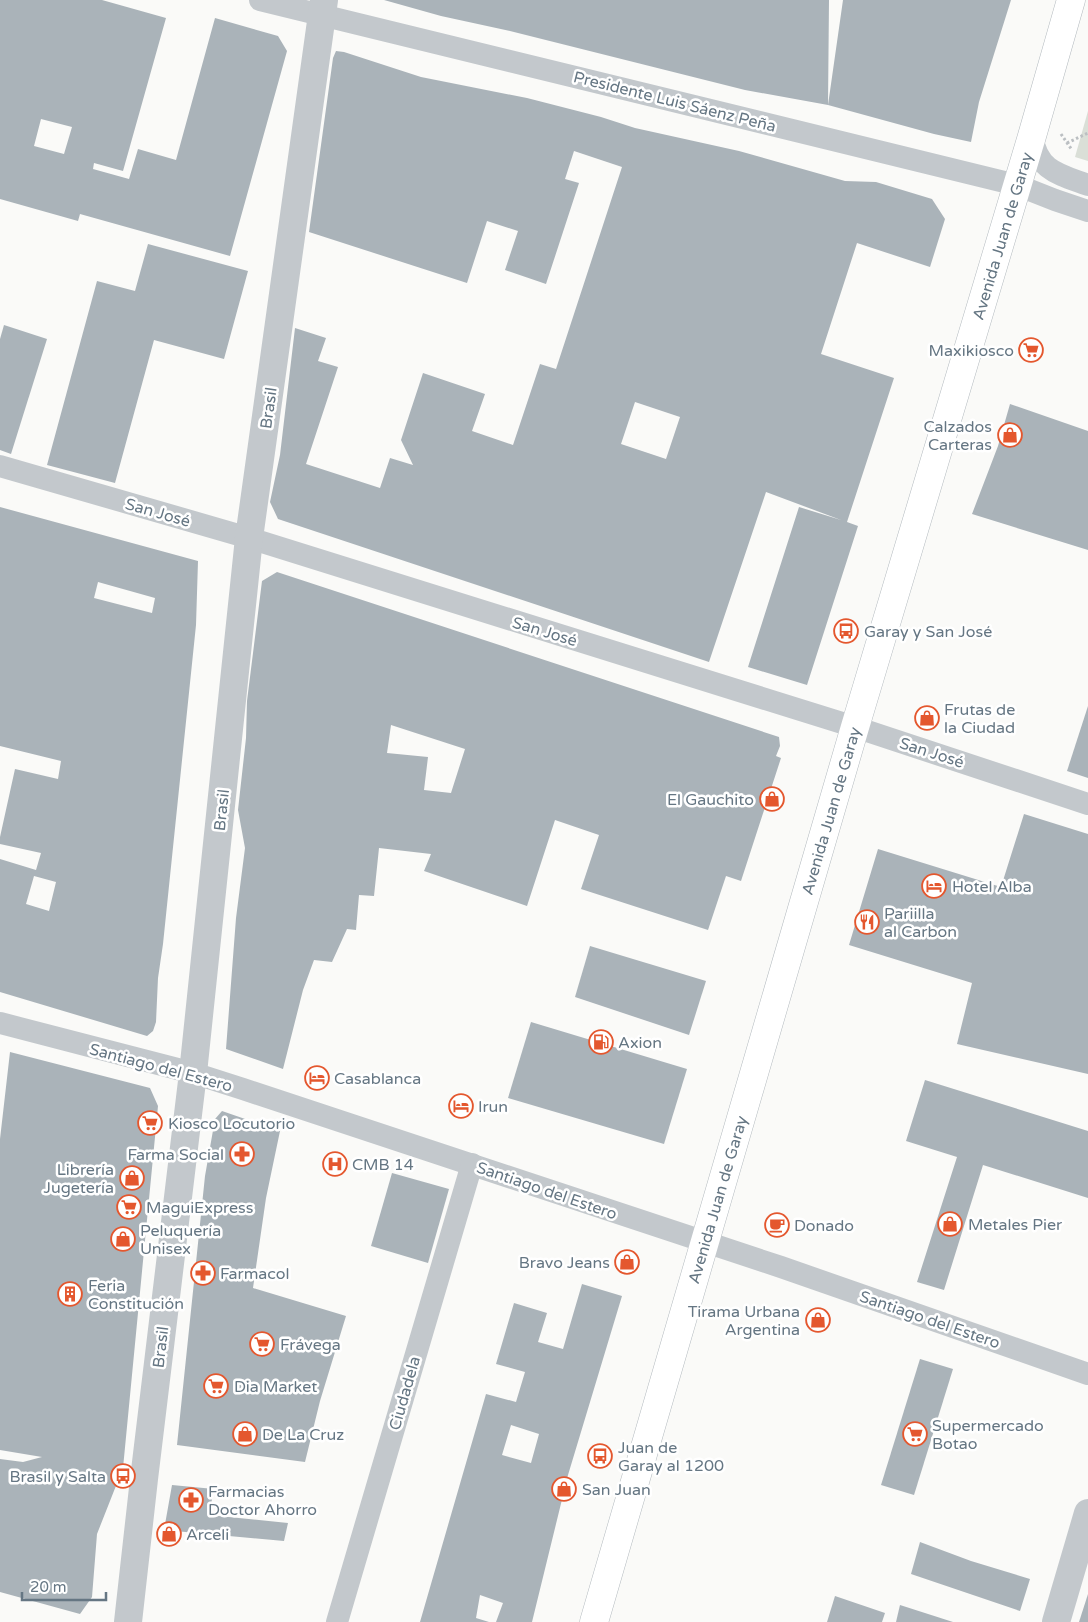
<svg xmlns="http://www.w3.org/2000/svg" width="1088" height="1622" font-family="'Varela Round',sans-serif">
	<rect width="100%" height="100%" fill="#fafaf8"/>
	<polygon fill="#dadfd7" points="1088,111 1088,161 1075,157"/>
	<g fill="#aab3b9" fill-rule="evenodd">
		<path d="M0,0H102L166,18L123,171L94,163L93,169L129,179L138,149L176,160L215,18L278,36L287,51L230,256L80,214L78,221L0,199ZM41,119L72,127L64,154L34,146Z"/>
		<polygon points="384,0 829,0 828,105 843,0 1011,0 979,102 971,142 934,134 828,105 745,90 510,31 441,16"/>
		<path d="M336,51L344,52L421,77L527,98L601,117L635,128L739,151L845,181L876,182L932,199L945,219L930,267L857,243L821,354L894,378L847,522L858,526L807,685L748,667L799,507L841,520L766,492L709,662L278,519L270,502L280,455L295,328L326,338L318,361L338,367L306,464L380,488L390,458L413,465L401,440L423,373L485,394L472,431L513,445L540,364L556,369L622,167L574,151L565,179L579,183L546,284L505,270L518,231L487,221L467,283L309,232L333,58ZM635,402L680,417L666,459L621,444Z"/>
		<polygon points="148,244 248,271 224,359 154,340 115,483 47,465 97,281 135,291"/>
		<polygon points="4,325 47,339 11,454 0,450 0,339"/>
		<polygon points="1010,404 1088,431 1088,550 972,514 998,446"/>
		<path d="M0,507L198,561L196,625L163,944L158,978L156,1022L153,1031L147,1036L0,992V859L36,870L41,853L0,844V837L15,769L58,779L61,761L0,746ZM98,582L155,598L152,613L94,598ZM34,876L56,882L49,911L26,904Z"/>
		<path d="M277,572L779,737L780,746L776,756L781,758L741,881L726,876L708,930L581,889L599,835L555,820L527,906L424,871L431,854L379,848L374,896L359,895L356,930L347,929L332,962L314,960L303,990L283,1069L226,1049L236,918L245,848L238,810L246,738L247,701L262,581ZM391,725L465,749L451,793L424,790L428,757L387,753Z"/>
		<polygon points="1088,706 1088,778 1067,771"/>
		<polygon points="1024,814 1088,834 1088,1074 957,1044 972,983 849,945 878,849 1001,887"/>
		<polygon points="590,946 706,981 689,1035 575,997"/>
		<polygon points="531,1022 687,1069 664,1144 508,1098"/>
		<polygon points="10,1052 150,1088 158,1106 123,1468 97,1534 92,1597 80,1614 0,1592 0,1459 23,1462 42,1457 0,1450 0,1139"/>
		<polygon points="925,1080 1088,1131 1088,1198 983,1165 944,1290 917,1282 957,1157 906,1141"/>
		<polygon points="222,1111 280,1131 266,1198 253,1288 346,1316 320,1401 305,1462 177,1445 205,1176 215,1119"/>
		<polygon points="392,1173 449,1189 428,1263 371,1246"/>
		<path d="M582,1284L622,1296L568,1475L532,1622H496L503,1603L480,1595L476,1618L489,1622H420L486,1394L516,1402L525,1372L496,1364L514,1303L547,1313L538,1342L563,1349ZM511,1425L539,1434L531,1463L502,1455Z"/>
		<polygon points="920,1359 953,1369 914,1495 881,1485"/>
		<polygon points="172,1485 214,1489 209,1515 288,1523 284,1541 164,1530"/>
		<polygon points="920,1542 971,1561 1030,1579 1020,1611 911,1574"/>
		<polygon points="1088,1594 1088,1622 1079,1622"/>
		<polygon points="835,1596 885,1613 882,1622 827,1622"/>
		<polygon points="900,1605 953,1622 896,1622"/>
	</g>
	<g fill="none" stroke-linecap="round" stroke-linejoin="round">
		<g stroke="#b3babf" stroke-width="29">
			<g id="secondary">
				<path id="s1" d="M594,1622L855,727L1032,136L1071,0"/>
			</g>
		</g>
		<g stroke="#bbbfc2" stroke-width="3" stroke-dasharray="2.5 2.5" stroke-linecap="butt">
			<polyline points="1061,134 1072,150"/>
			<polyline points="1067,143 1088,133"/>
		</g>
		<g stroke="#c3c8cc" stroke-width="22">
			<polyline points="260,0 1017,185 1055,200 1088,211"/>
			<path d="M1032,136C1038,171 1058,174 1088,185"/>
			<polyline points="0,466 249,538 855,727 1088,804"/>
			<polyline points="0,1023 193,1073 243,1089 781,1267 1088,1374"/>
			<polyline points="337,1622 472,1164"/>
		</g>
		<g stroke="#c3c8cc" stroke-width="28">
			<polyline points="128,1622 144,1479 193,1073 249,538 324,0"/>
			<polyline points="1056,1622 1088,1513"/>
		</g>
		<use href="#secondary" stroke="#fff" stroke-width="28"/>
	</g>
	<defs>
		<g id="supermarket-ring" transform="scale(1.25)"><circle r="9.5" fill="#fff" stroke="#e4572e" stroke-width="1.5"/><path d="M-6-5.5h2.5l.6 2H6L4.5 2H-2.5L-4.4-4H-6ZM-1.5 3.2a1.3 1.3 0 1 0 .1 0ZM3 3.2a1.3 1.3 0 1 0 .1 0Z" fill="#e4572e"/></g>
		<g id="shop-ring" transform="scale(1.25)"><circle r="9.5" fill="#fff" stroke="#e4572e" stroke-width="1.5"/><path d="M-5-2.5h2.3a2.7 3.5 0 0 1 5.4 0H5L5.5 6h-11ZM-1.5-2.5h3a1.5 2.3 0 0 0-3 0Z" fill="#e4572e"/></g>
		<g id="bus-ring" transform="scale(1.25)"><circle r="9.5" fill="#fff" stroke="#e4572e" stroke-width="1.5"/><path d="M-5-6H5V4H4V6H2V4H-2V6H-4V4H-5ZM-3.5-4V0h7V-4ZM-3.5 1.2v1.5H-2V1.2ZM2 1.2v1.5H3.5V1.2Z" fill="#e4572e"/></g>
		<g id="hotel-ring" transform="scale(1.25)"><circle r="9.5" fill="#fff" stroke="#e4572e" stroke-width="1.5"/><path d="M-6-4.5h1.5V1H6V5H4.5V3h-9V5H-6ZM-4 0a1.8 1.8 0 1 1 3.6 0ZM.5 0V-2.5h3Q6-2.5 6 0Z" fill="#e4572e"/></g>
		<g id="restaurant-ring" transform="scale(1.25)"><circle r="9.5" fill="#fff" stroke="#e4572e" stroke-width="1.5"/><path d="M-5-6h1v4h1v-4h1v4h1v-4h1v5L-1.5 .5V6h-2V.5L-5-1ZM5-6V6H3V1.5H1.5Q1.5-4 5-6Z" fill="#e4572e"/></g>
		<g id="fuel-ring" transform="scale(1.25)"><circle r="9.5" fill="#fff" stroke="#e4572e" stroke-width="1.5"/><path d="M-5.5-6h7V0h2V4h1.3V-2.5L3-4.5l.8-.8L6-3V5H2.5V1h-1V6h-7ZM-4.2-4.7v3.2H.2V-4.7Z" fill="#e4572e"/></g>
		<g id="pharmacy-ring" transform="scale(1.25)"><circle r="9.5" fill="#fff" stroke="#e4572e" stroke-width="1.5"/><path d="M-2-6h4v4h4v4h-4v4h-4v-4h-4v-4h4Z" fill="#e4572e"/></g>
		<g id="hospital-ring" transform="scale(1.25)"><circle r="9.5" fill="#fff" stroke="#e4572e" stroke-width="1.5"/><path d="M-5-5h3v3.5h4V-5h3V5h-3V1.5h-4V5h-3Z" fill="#e4572e"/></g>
		<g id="cafe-ring" transform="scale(1.25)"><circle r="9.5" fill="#fff" stroke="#e4572e" stroke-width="1.5"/><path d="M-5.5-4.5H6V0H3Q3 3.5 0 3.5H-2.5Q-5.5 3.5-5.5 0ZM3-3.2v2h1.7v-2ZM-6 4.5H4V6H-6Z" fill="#e4572e"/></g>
		<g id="building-ring" transform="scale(1.25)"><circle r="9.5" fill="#fff" stroke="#e4572e" stroke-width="1.5"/><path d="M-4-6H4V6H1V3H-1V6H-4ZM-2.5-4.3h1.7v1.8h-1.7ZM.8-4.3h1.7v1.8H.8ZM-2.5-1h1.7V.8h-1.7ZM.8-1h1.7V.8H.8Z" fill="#e4572e"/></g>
	</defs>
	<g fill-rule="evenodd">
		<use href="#supermarket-ring" x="1031" y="350"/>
		<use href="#shop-ring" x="1010" y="435"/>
		<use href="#bus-ring" x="846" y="631"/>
		<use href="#shop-ring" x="927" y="718"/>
		<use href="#shop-ring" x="772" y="799"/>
		<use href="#hotel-ring" x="934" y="886"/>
		<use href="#restaurant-ring" x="867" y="922"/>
		<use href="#fuel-ring" x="601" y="1042"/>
		<use href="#hotel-ring" x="317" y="1078"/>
		<use href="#hotel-ring" x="461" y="1106"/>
		<use href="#supermarket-ring" x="150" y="1123"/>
		<use href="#pharmacy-ring" x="242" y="1154"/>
		<use href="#hospital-ring" x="335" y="1164"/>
		<use href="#shop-ring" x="132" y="1178"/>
		<use href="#supermarket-ring" x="129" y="1207"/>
		<use href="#shop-ring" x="950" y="1224"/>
		<use href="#cafe-ring" x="777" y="1225"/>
		<use href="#shop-ring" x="123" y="1239"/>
		<use href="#shop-ring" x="627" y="1262"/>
		<use href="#pharmacy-ring" x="203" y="1273"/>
		<use href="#building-ring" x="70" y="1294"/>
		<use href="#shop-ring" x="818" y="1320"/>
		<use href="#supermarket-ring" x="262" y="1344"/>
		<use href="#supermarket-ring" x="216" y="1386"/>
		<use href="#shop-ring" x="245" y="1434"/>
		<use href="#supermarket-ring" x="915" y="1434"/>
		<use href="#bus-ring" x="600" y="1456"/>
		<use href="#bus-ring" x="123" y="1476"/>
		<use href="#shop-ring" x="564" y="1489"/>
		<use href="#pharmacy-ring" x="191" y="1500"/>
		<use href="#shop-ring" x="169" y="1534"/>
	</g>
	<g text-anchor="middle" stroke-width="5" stroke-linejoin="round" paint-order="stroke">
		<g font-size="16" fill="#657683" stroke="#fff">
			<text transform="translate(675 101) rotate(14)" y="6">Presidente Luis Sáenz Peña</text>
			<text dy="6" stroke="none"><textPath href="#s1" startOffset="1445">Avenida Juan de Garay</textPath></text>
			<text transform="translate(268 408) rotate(-82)" y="6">Brasil</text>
			<text transform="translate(158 512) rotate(16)" y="6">San José</text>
			<text transform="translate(545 631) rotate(17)" y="6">San José</text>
			<text transform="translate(932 752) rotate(18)" y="6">San José</text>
			<text transform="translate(221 810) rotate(-84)" y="6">Brasil</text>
			<text dy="6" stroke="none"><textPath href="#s1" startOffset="845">Avenida Juan de Garay</textPath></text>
			<text transform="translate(161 1067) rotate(15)" y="6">Santiago del Estero</text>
			<text transform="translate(547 1190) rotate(19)" y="6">Santiago del Estero</text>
			<text dy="6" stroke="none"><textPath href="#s1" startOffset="440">Avenida Juan de Garay</textPath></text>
			<text transform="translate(930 1319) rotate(19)" y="6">Santiago del Estero</text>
			<text transform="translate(160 1347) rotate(-83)" y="6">Brasil</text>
			<text transform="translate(404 1393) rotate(-74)" y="6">Ciudadela</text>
		</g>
		<g font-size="16" fill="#657683" stroke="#fff" text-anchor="start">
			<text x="1014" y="356" text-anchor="end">Maxikiosco</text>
			<text x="992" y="432" text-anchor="end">Calzados<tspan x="992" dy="18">Carteras</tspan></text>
			<text x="864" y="637">Garay y San José</text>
			<text x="944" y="715">Frutas de<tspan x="944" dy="18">la Ciudad</tspan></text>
			<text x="754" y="805" text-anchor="end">El Gauchito</text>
			<text x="952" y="892">Hotel Alba</text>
			<text x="884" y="919">Pariilla<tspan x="884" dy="18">al Carbon</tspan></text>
			<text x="618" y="1048">Axion</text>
			<text x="334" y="1084">Casablanca</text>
			<text x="478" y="1112">Irun</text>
			<text x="168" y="1129">Kiosco Locutorio</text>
			<text x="224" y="1160" text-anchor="end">Farma Social</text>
			<text x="352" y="1170">CMB 14</text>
			<text x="114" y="1175" text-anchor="end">Librería<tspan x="114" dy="18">Jugetería</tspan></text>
			<text x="146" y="1213">MaguiExpress</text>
			<text x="968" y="1230">Metales Pier</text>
			<text x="794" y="1231">Donado</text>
			<text x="140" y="1236">Peluquería<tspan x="140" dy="18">Unisex</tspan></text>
			<text x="610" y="1268" text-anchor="end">Bravo Jeans</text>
			<text x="220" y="1279">Farmacol</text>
			<text x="88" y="1291">Feria<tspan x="88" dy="18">Constitución</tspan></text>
			<text x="800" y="1317" text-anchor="end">Tirama Urbana<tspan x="800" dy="18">Argentina</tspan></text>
			<text x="280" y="1350">Frávega</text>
			<text x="234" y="1392">Dia Market</text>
			<text x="932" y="1431">Supermercado<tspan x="932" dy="18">Botao</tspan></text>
			<text x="262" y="1440">De La Cruz</text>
			<text x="618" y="1453">Juan de<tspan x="618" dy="18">Garay al 1200</tspan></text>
			<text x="106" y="1482" text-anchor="end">Brasil y Salta</text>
			<text x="582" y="1495">San Juan</text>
			<text x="208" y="1497">Farmacias<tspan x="208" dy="18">Doctor Ahorro</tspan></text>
			<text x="186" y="1540">Arceli</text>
		</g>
	</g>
	<path d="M22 1592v8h84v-8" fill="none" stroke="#657683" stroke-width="2.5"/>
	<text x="30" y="1592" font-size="15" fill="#657683" stroke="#ffffff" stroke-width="4" paint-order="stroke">20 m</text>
</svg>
